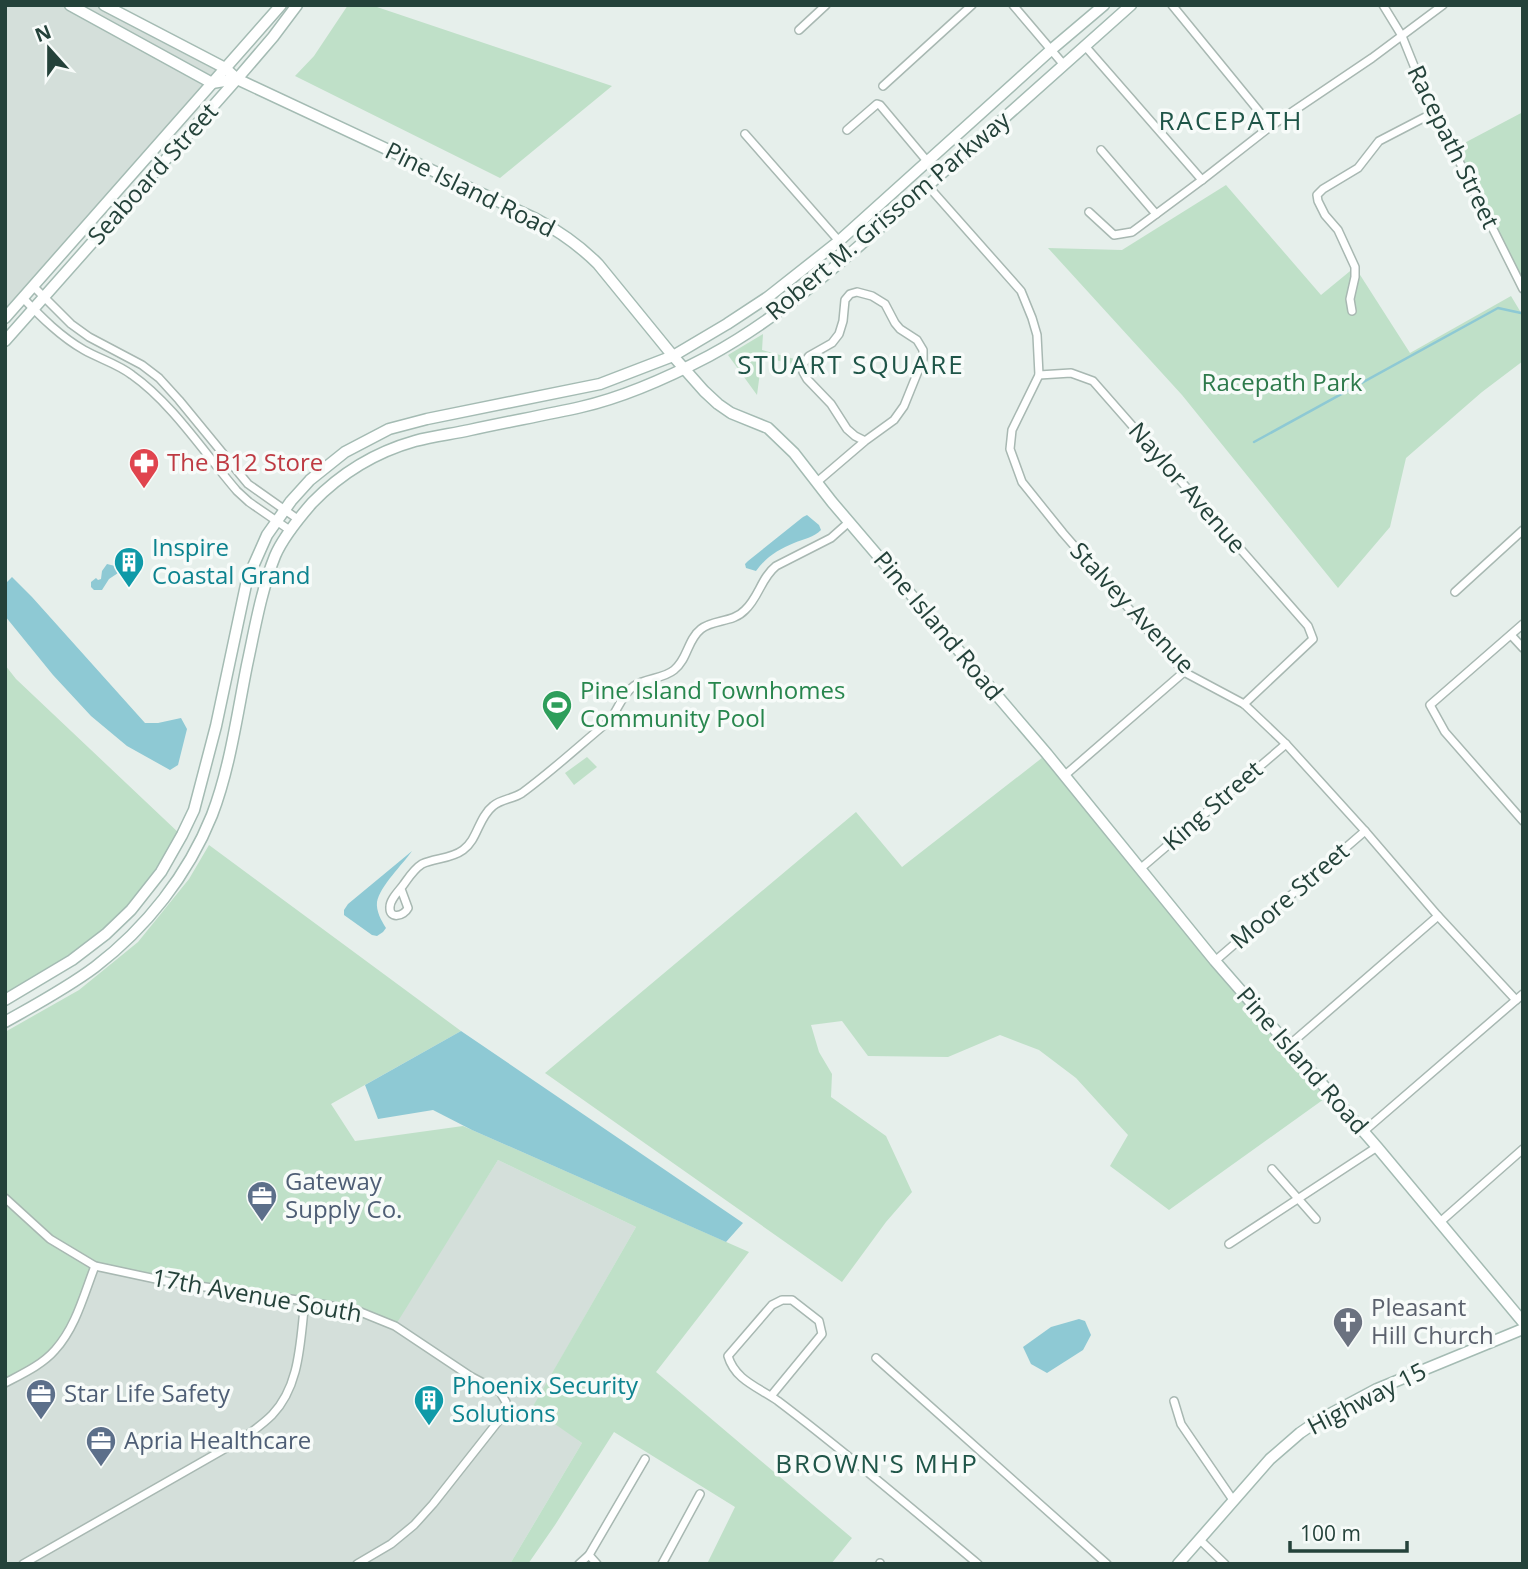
<svg xmlns="http://www.w3.org/2000/svg" width="1528" height="1569" font-family="'Open Sans',sans-serif">
	<rect width="100%" height="100%" fill="#e6efeb"/>
	<g fill="#d4dfda">
		<polygon points="5,5 104,5 225,68 5,318"/>
		<polygon points="498,1160 636,1227 533,1407 582,1443 510,1564 5,1564 5,1380 95,1266 349,1309 394,1325"/>
	</g>
	<g fill="#bfe0c8">
		<polygon points="348,5 371,5 612,86 500,178 295,76 314,56"/>
		<polygon points="1523,112 1523,289 1453,149"/>
		<polygon points="1226,185 1321,295 1355,267 1410,353 1511,296 1523,316 1523,361 1482,392 1406,458 1390,527 1338,588 1182,395 1048,248 1122,250"/>
		<polygon points="763,334 762,350 798,360 797,365 762,357 757,395 728,355"/>
		<polygon points="5,665 16,679 181,835 161,872 105,933 5,1000"/>
		<polygon points="1047,754 1331,1094 1169,1210 1110,1166 1128,1135 1076,1078 1039,1050 1000,1035 948,1057 868,1056 842,1021 811,1025 819,1052 832,1074 831,1097 886,1136 912,1192 886,1222 842,1282 545,1073 856,812 902,867"/>
		<polygon points="587,757 597,767 574,785 565,773"/>
		<polygon points="209,845 461,1031 331,1104 355,1141 463,1126 749,1252 656,1372 852,1538 831,1564 707,1564 735,1507 614,1432 555,1525 528,1564 510,1564 582,1443 532,1408 636,1227 498,1160 395,1326 358,1310 170,1282 95,1266 72,1324 55,1350 5,1382 5,1032 79,990 138,942 189,879"/>
	</g>
	<g fill="#8ec9d4">
		<path d="M807,515L819,525L821,530C814,537 804,539 794,543C779,549 766,557 756,571L746,568L745,564L748,561L803,517Z"/>
		<polygon points="107,564 115,566 118,573 109,579 102,590 94,590 91,587 91,582 96,578 98,580 101,579 102,571"/>
		<polygon points="12,577 32,597 145,723 158,723 181,718 187,729 178,765 170,770 127,746 91,716 53,675 5,616 5,584"/>
		<path d="M412,851C403,864 380,886 377,902C376,911 381,920 386,928L383,932L377,936L372,935L344,915V910L348,904Z"/>
		<polygon points="461,1031 743,1223 726,1242 472,1130 433,1110 378,1119 365,1085"/>
		<polygon points="1079,1319 1085,1321 1091,1335 1083,1350 1047,1373 1031,1364 1023,1347 1051,1327"/>
	</g>
	<g fill="none" stroke-linecap="round" stroke-linejoin="round">
		<polyline stroke="#8ec9d4" stroke-width="2.5" points="1254,442 1498,308 1521,313"/>
		<g stroke="#a8b8b2" stroke-width="10">
			<g id="street">
				<polyline points="1013,5 1064,65"/>
				<polyline points="1172,5 1271,126"/>
				<polyline points="1383,5 1402,36 1433,113 1453,149 1523,289"/>
				<polyline points="799,30 826,5"/>
				<polyline points="1085,46 1202,180"/>
				<polyline points="883,86 972,5"/>
				<polyline points="847,130 877,104 880,105 927,161"/>
				<polyline points="745,134 839,241"/>
				<polyline points="1101,150 1156,214"/>
				<polyline points="928,186 1021,291 1032,318 1037,335 1039,375 1012,430 1010,449 1022,482 1063,533 1184,672 1244,704 1286,744 1365,831 1438,916 1516,1000"/>
				<polyline points="1089,212 1114,235 1132,232 1202,180 1271,126 1372,58 1443,5"/>
				<polyline points="33,286 71,324 89,337 142,365 159,378 179,400 248,484 299,520"/>
				<path d="M23,298C41,317 61,337 84,350C100,359 118,364 132,375C172,403 205,454 237,491L249,502L291,531"/>
				<polyline points="1352,311 1350,299 1355,277 1355,267 1338,230 1325,215 1318,201 1317,195 1323,189 1358,168 1379,141 1433,113"/>
				<polyline points="1039,375 1071,373 1093,381 1308,626 1313,639 1244,704"/>
				<polyline points="817,482 865,441 894,420 904,406 923,359 923,350 917,340 900,329 895,323 885,304 872,296 857,292 850,294 845,300 843,321 839,334 832,343 809,356 804,363 803,372 807,379 831,404 847,429 855,436 865,441"/>
				<polyline points="1455,592 1523,530"/>
				<polyline points="1523,624 1430,705 1445,732 1523,821"/>
				<polyline points="1511,635 1523,648"/>
				<polyline points="1064,776 1184,672"/>
				<polyline points="1140,869 1286,744"/>
				<path d="M401,889L408,908C404,916 389,920 390,907C390,899 400,890 404,884C409,877 414,869 422,864C435,858 451,859 463,850C478,839 478,818 493,806C501,799 513,799 522,793C552,771 580,745 609,721C618,710 622,694 634,686C646,678 663,679 674,670C688,659 687,640 701,629C714,619 733,623 745,610C759,597 761,578 776,566L831,538L849,522"/>
				<polyline points="1215,961 1365,831"/>
				<polyline points="1288,1046 1438,916"/>
				<polyline points="1363,1132 1523,994"/>
				<polyline points="1272,1169 1316,1219"/>
				<polyline points="5,1198 50,1239 95,1266 170,1282 305,1301 358,1311 395,1326 470,1376 500,1392 506,1402 504,1414 433,1504 414,1525 391,1544 357,1564"/>
				<polyline points="1439,1223 1523,1149"/>
				<polyline points="1229,1244 1377,1147"/>
				<polyline points="876,1358 1107,1564"/>
				<path d="M5,1383C22,1374 42,1365 55,1350C76,1327 84,1294 95,1266"/>
				<path d="M771,1396L822,1334L819,1321L792,1300H782L772,1305L728,1356C735,1380 758,1387 778,1401C847,1453 912,1509 978,1564"/>
				<polyline points="1174,1401 1181,1424 1233,1500"/>
				<polyline points="1199,1539 1225,1564"/>
				<polyline points="589,1555 597,1564"/>
				<path d="M23,1564L242,1439C253,1431 263,1424 272,1415C301,1385 300,1339 305,1301"/>
				<polyline points="579,1564 589,1555 645,1459"/>
				<polyline points="662,1564 700,1494"/>
				<polyline points="880,1564 880,1563"/>
			</g>
		</g>
		<g stroke="#a4bbb3" stroke-width="13">
			<g id="secondary">
				<polyline points="70,5 212,83 237,79"/>
				<path d="M104,5L225,68L237,79L536,219C559,231 579,245 598,264L673,356L704,391L718,404L731,413L768,428L794,453L832,502L1047,754L1215,961L1377,1147L1523,1322"/>
				<polyline points="5,318 281,5"/>
				<polyline points="5,341 237,79 273,37 297,5"/>
				<polyline points="5,1000 72,960 106,934 131,910 161,872 182,835 194,810 216,726 247,580 267,535 291,501 310,480 345,452 389,429 427,419 600,384 673,356 727,324 768,297 839,241 1052,49 1104,5"/>
				<path d="M5,1022C35,1005 67,988 95,967C146,928 188,875 212,815C230,768 237,715 247,665C255,628 261,591 275,556C283,537 299,518 312,503C340,474 376,452 415,441C433,436 452,434 470,430C507,422 545,415 581,407C625,397 669,377 709,356C783,316 844,259 907,204C982,138 1056,72 1131,5"/>
				<polyline points="1178,1564 1270,1459 1300,1433 1319,1420 1377,1389 1523,1329"/>
			</g>
		</g>
		<use href="#street" stroke="#fff" stroke-width="7"/>
		<use href="#secondary" stroke="#fff" stroke-width="10"/>
	</g>
	<defs>
		<g id="pharmacy-pin" transform="scale(1.575)"><path d="M0 17L-7.5 6A9.5 9.5 0 1 1 7.5 6Z" fill="#e0444e" stroke="#f7fbf9"/><path d="M-2-6h4v4h4v4h-4v4h-4v-4h-4v-4h4Z" fill="#fff"/></g>
		<g id="building-pin" transform="scale(1.575)"><path d="M0 17L-7.5 6A9.5 9.5 0 1 1 7.5 6Z" fill="#0f9aa8" stroke="#f7fbf9"/><path d="M-4-6H4V6H1V3H-1V6H-4ZM-2.5-4.3h1.7v1.8h-1.7ZM.8-4.3h1.7v1.8H.8ZM-2.5-1h1.7V.8h-1.7ZM.8-1h1.7V.8H.8Z" fill="#fff"/></g>
		<g id="stadium-pin" transform="scale(1.575)"><path d="M0 17L-7.5 6A9.5 9.5 0 1 1 7.5 6Z" fill="#2e9e5b" stroke="#f7fbf9"/><path d="M0-5a6.5 5 0 1 0 0 10a6.5 5 0 1 0 0-10ZM-3.5-1.8h7v3.6h-7Z" fill="#fff"/></g>
		<g id="office-pin" transform="scale(1.575)"><path d="M0 17L-7.5 6A9.5 9.5 0 1 1 7.5 6Z" fill="#5c6f8a" stroke="#f7fbf9"/><path d="M-6-3h4V-5.5h4V-3h4V5H-6ZM-1-4.5V-3h2v-1.5ZM-6 0V1H6V0Z" fill="#fff"/></g>
		<g id="church-pin" transform="scale(1.575)"><path d="M0 17L-7.5 6A9.5 9.5 0 1 1 7.5 6Z" fill="#6b7280" stroke="#f7fbf9"/><path d="M-1.2-6h2.4v3.5h3.3v2.4h-3.3V6h-2.4V-.1h-3.3v-2.4h3.3Z" fill="#fff"/></g>
	</defs>
	<g fill-rule="evenodd">
		<use href="#pharmacy-pin" x="144" y="463"/>
		<use href="#building-pin" x="129" y="562"/>
		<use href="#stadium-pin" x="557" y="705"/>
		<use href="#office-pin" x="262" y="1196"/>
		<use href="#church-pin" x="1348" y="1322"/>
		<use href="#office-pin" x="41" y="1394"/>
		<use href="#building-pin" x="429" y="1400"/>
		<use href="#office-pin" x="101" y="1441"/>
	</g>
	<g text-anchor="middle" stroke-width="7" stroke-linejoin="round" paint-order="stroke">
		<g font-size="24" fill="#24423a" stroke="#f7fbf9">
			<text transform="translate(1453 147) rotate(64)" y="8">Racepath Street</text>
			<text transform="translate(153 174) rotate(-48)" y="8">Seaboard Street</text>
			<text transform="translate(470 190) rotate(26)" y="8">Pine Island Road</text>
			<text transform="translate(888 216) rotate(-40)" y="8">Robert M. Grissom Parkway</text>
			<text transform="translate(1187 488) rotate(49)" y="8">Naylor Avenue</text>
			<text transform="translate(1132 608) rotate(47)" y="8">Stalvey Avenue</text>
			<text transform="translate(938 626) rotate(50)" y="8">Pine Island Road</text>
			<text transform="translate(1213 806) rotate(-41)" y="8">King Street</text>
			<text transform="translate(1290 896) rotate(-41)" y="8">Moore Street</text>
			<text transform="translate(1302 1061) rotate(49)" y="8">Pine Island Road</text>
			<text transform="translate(257 1296) rotate(10)" y="8">17th Avenue South</text>
			<text transform="translate(1367 1399) rotate(-27)" y="8">Highway 15</text>
		</g>
		<g font-size="24" fill="#2d7a4b" stroke="#f7fbf9">
			<text x="1282" y="391">Racepath Park</text>
		</g>
		<g font-size="24" fill="#be3a42" stroke="#f7fbf9" text-anchor="start">
			<text x="167" y="471">The B12 Store</text>
		</g>
		<g font-size="24" fill="#0d838f" stroke="#f7fbf9" text-anchor="start">
			<text x="152" y="556">Inspire<tspan x="152" dy="28">Coastal Grand</tspan></text>
			<text x="452" y="1394">Phoenix Security<tspan x="452" dy="28">Solutions</tspan></text>
		</g>
		<g font-size="24" fill="#27864d" stroke="#f7fbf9" text-anchor="start">
			<text x="580" y="699">Pine Island Townhomes<tspan x="580" dy="28">Community Pool</tspan></text>
		</g>
		<g font-size="24" fill="#4e5e75" stroke="#f7fbf9" text-anchor="start">
			<text x="285" y="1190">Gateway<tspan x="285" dy="28">Supply Co.</tspan></text>
			<text x="64" y="1402">Star Life Safety</text>
			<text x="124" y="1449">Apria Healthcare</text>
		</g>
		<g font-size="24" fill="#5b616d" stroke="#f7fbf9" text-anchor="start">
			<text x="1371" y="1316">Pleasant<tspan x="1371" dy="28">Hill Church</tspan></text>
		</g>
		<g font-size="26" letter-spacing="2" fill="#1f5548" stroke="#f7fbf9">
			<text x="1231" y="130">RACEPATH</text>
			<text x="851" y="374">STUART SQUARE</text>
			<text x="877" y="1473">BROWN'S MHP</text>
		</g>
	</g>
	<rect width="1528" height="1569" fill="none" stroke="#24423a" stroke-width="14"/>
	<g transform="translate(49 49) rotate(339)" stroke="#f7fbf9" stroke-width="5" paint-order="stroke">
	<path d="M0-5L12 26L0 18L-12 26Z" fill="#24423a"/>
	<text y="-10" font-size="19" font-weight="bold" text-anchor="middle" fill="#24423a">N</text>
	</g>
	<path d="M1290 1541v10h117v-10" fill="none" stroke="#24423a" stroke-width="3.5"/>
	<text x="1300" y="1541" font-size="21" fill="#24423a" stroke="#f7fbf9" stroke-width="5" paint-order="stroke">100 m</text>
</svg>
